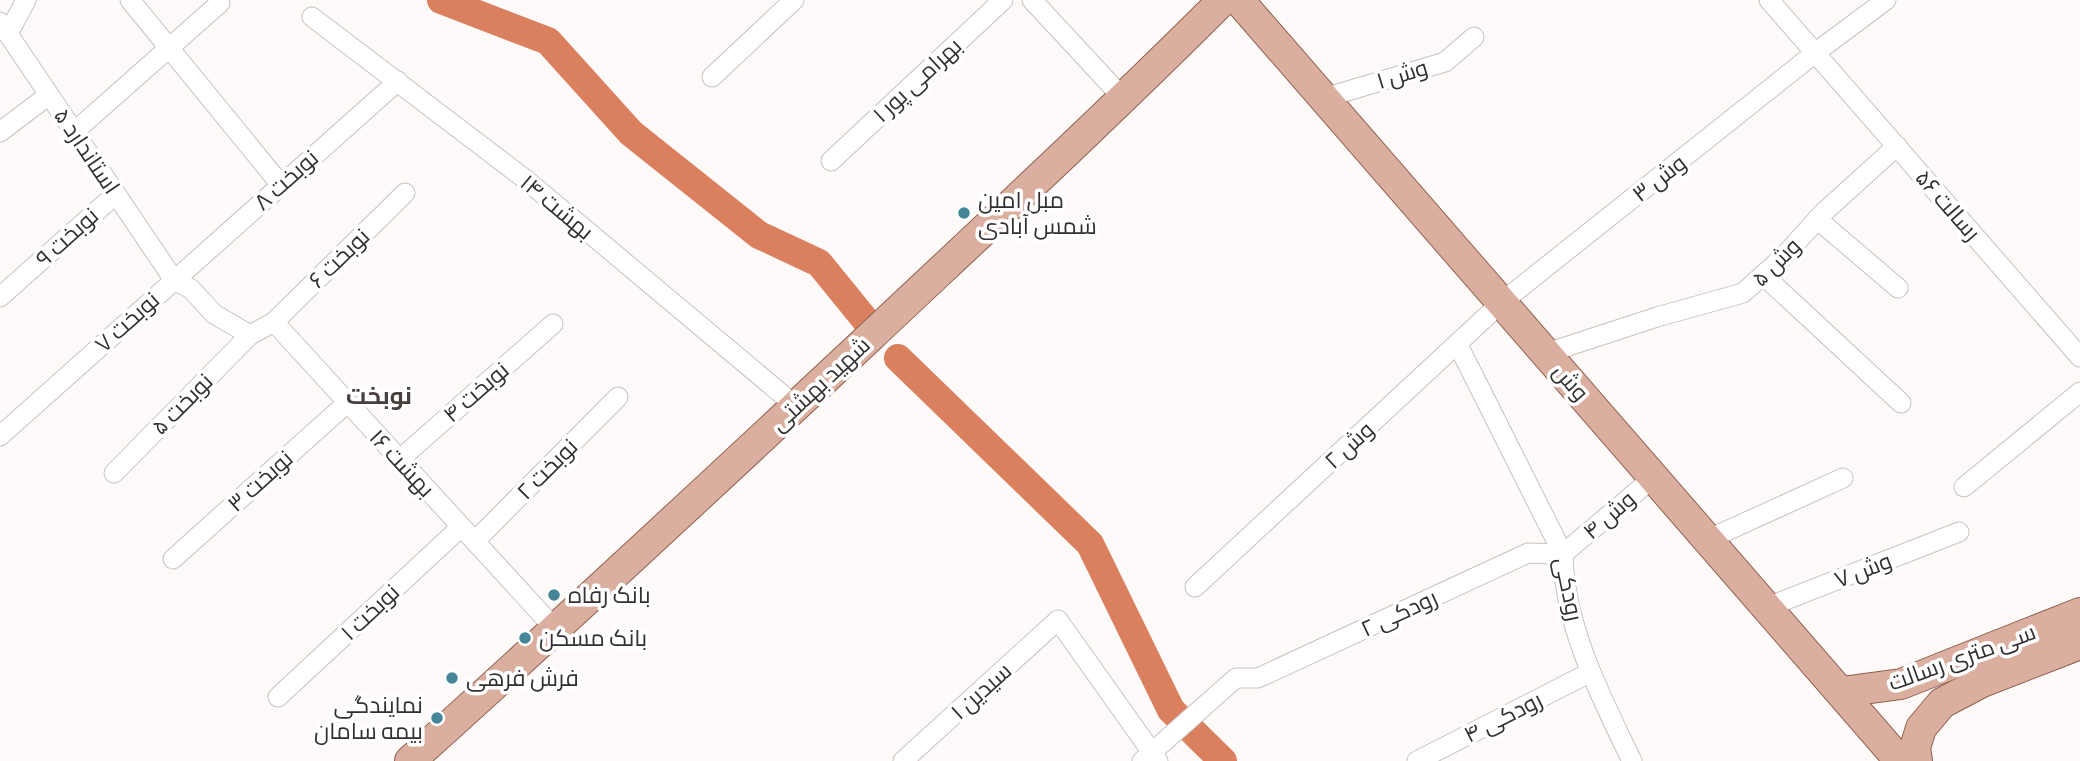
<svg xmlns="http://www.w3.org/2000/svg" width="2080" height="761" font-family="'Source Sans 3',Cairo,sans-serif">
	<rect width="100%" height="100%" fill="#fefaf9"/>
	<g fill="none" stroke-linecap="round" stroke-linejoin="round">
		<g stroke="#db805f" stroke-width="28">
			<polyline points="441,0 548,41 631,133 759,235 819,263 867,322"/>
			<polyline points="898,358 1090,544 1171,710 1223,761"/>
		</g>
		<g stroke="#cac1be" stroke-width="21">
			<g id="minor">
				<polyline points="130,0 281,185"/>
				<polyline points="1032,0 1124,99"/>
				<polyline points="1769,0 2080,357"/>
				<polyline points="312,17 525,179 796,406"/>
				<polyline points="0,22 174,280 191,289 214,314 250,335 274,322 405,193"/>
				<polyline points="8,34 26,0"/>
				<polyline points="712,77 794,0"/>
				<polyline points="1324,98 1445,62 1474,37"/>
				<polyline points="0,132 49,95"/>
				<polyline points="74,132 220,3"/>
				<polyline points="831,161 1003,0"/>
				<polyline points="1817,219 1898,288"/>
				<polyline points="1763,275 1901,403"/>
				<polyline points="0,297 116,194"/>
				<polyline points="274,322 556,630"/>
				<path d="M1458,345L1563,554C1564,626 1601,697 1632,761"/>
				<polyline points="1547,353 1657,317 1743,293 1783,257 1824,212 1897,146"/>
				<polyline points="0,436 398,81"/>
				<polyline points="399,460 553,324"/>
				<polyline points="114,473 250,335"/>
				<polyline points="1964,487 2080,392"/>
				<polyline points="1709,539 1843,478"/>
				<polyline points="475,541 618,397"/>
				<polyline points="1563,554 1654,477"/>
				<polyline points="173,559 347,403"/>
				<polyline points="1195,587 1502,302 1815,53 1886,0"/>
				<polyline points="1768,607 1959,532"/>
				<polyline points="278,697 461,527"/>
				<polyline points="903,761 1058,620 1158,761"/>
				<polyline points="1142,761 1236,678 1258,678 1528,553 1563,554"/>
				<polyline points="1417,761 1589,673"/>
			</g>
		</g>
		<g stroke="#91604f" stroke-width="32">
			<g id="primary">
				<polyline points="1242,4 1900,761"/>
				<polyline points="1842,692 1901,684 2080,613"/>
				<path d="M410,761C566,621 718,479 871,336C989,225 1108,115 1223,0"/>
				<polyline points="1917,761 1915,748 1921,728 1942,703 1982,682 2080,644"/>
			</g>
		</g>
		<use href="#minor" stroke="#fff" stroke-width="19"/>
		<use href="#primary" stroke="#dbafa0" stroke-width="30"/>
	</g>
	<g fill="#458598" stroke="#fff" stroke-width="2.5">
		<circle cx="964" cy="213" r="7"/>
		<circle cx="554" cy="595" r="7"/>
		<circle cx="525" cy="638" r="7"/>
		<circle cx="452" cy="678" r="7"/>
		<circle cx="437" cy="718" r="7"/>
	</g>
	<g text-anchor="middle" stroke-width="7" stroke-linejoin="round" paint-order="stroke">
		<g font-size="23" fill="#33302f" stroke="#fff">
			<text transform="translate(1402 74) rotate(-17)" y="8">وش ۱</text>
			<text transform="translate(917 80) rotate(-43)" y="8">۱ بهرامی پور</text>
			<text transform="translate(87 151) rotate(56)" y="8">۵ استاندارد</text>
			<text transform="translate(1659 178) rotate(-38)" y="8">وش ۳</text>
			<text transform="translate(286 180) rotate(-42)" y="8">۸ نوبخت</text>
			<text transform="translate(1948 205) rotate(49)" y="8">۵۶ رسالت</text>
			<text transform="translate(557 207) rotate(40)" y="8">بهشت ۱۴</text>
			<text transform="translate(67 237) rotate(-42)" y="8">۹ نوبخت</text>
			<text transform="translate(339 258) rotate(-44)" y="8">نوبخت ۶</text>
			<text transform="translate(1776 262) rotate(-45)" y="8">وش ۵</text>
			<text transform="translate(127 322) rotate(-42)" y="8">۷ نوبخت</text>
			<text transform="translate(1571 382) rotate(49)" y="8">وش</text>
			<text transform="translate(820 384) rotate(-43)" y="8">شهید بهشتی</text>
			<text transform="translate(476 392) rotate(-41)" y="8">۴ نوبخت</text>
			<text transform="translate(182 404) rotate(-45)" y="8">۵ نوبخت</text>
			<text transform="translate(1349 445) rotate(-43)" y="8">وش ۲</text>
			<text transform="translate(402 463) rotate(47)" y="8">۱۶ بهشت</text>
			<text transform="translate(547 469) rotate(-45)" y="8">۲ نوبخت</text>
			<text transform="translate(260 481) rotate(-42)" y="8">۳ نوبخت</text>
			<text transform="translate(1609 515) rotate(-41)" y="8">وش ۴</text>
			<text transform="translate(1863 570) rotate(-21)" y="8">وش ۷</text>
			<text transform="translate(1569 589) rotate(78)" y="8">رودکی</text>
			<text transform="translate(370 612) rotate(-43)" y="8">۱ نوبخت</text>
			<text transform="translate(1399 613) rotate(-25)" y="8">رودکی ۲</text>
			<text transform="translate(1962 657) rotate(-20)" y="8">سی متری رسالت</text>
			<text transform="translate(981 691) rotate(-42)" y="8">سیدین ۱</text>
			<text transform="translate(1503 717) rotate(-27)" y="8">رودکی ۴</text>
		</g>
		<g font-size="23" fill="#33302f" stroke="#fff" text-anchor="start">
			<text x="978" y="208">مبل امین<tspan x="978" dy="26">شمس آبادی</tspan></text>
			<text x="568" y="603">بانک رفاه</text>
			<text x="539" y="646">بانک مسکن</text>
			<text x="466" y="686">فرش فرهی</text>
			<text x="423" y="713" text-anchor="end">نمایندگی<tspan x="423" dy="26">بیمه سامان</tspan></text>
		</g>
		<g font-size="24" font-weight="bold" fill="#47403e" stroke="#fff">
			<text x="379" y="404">نوبخت</text>
		</g>
	</g>
</svg>
